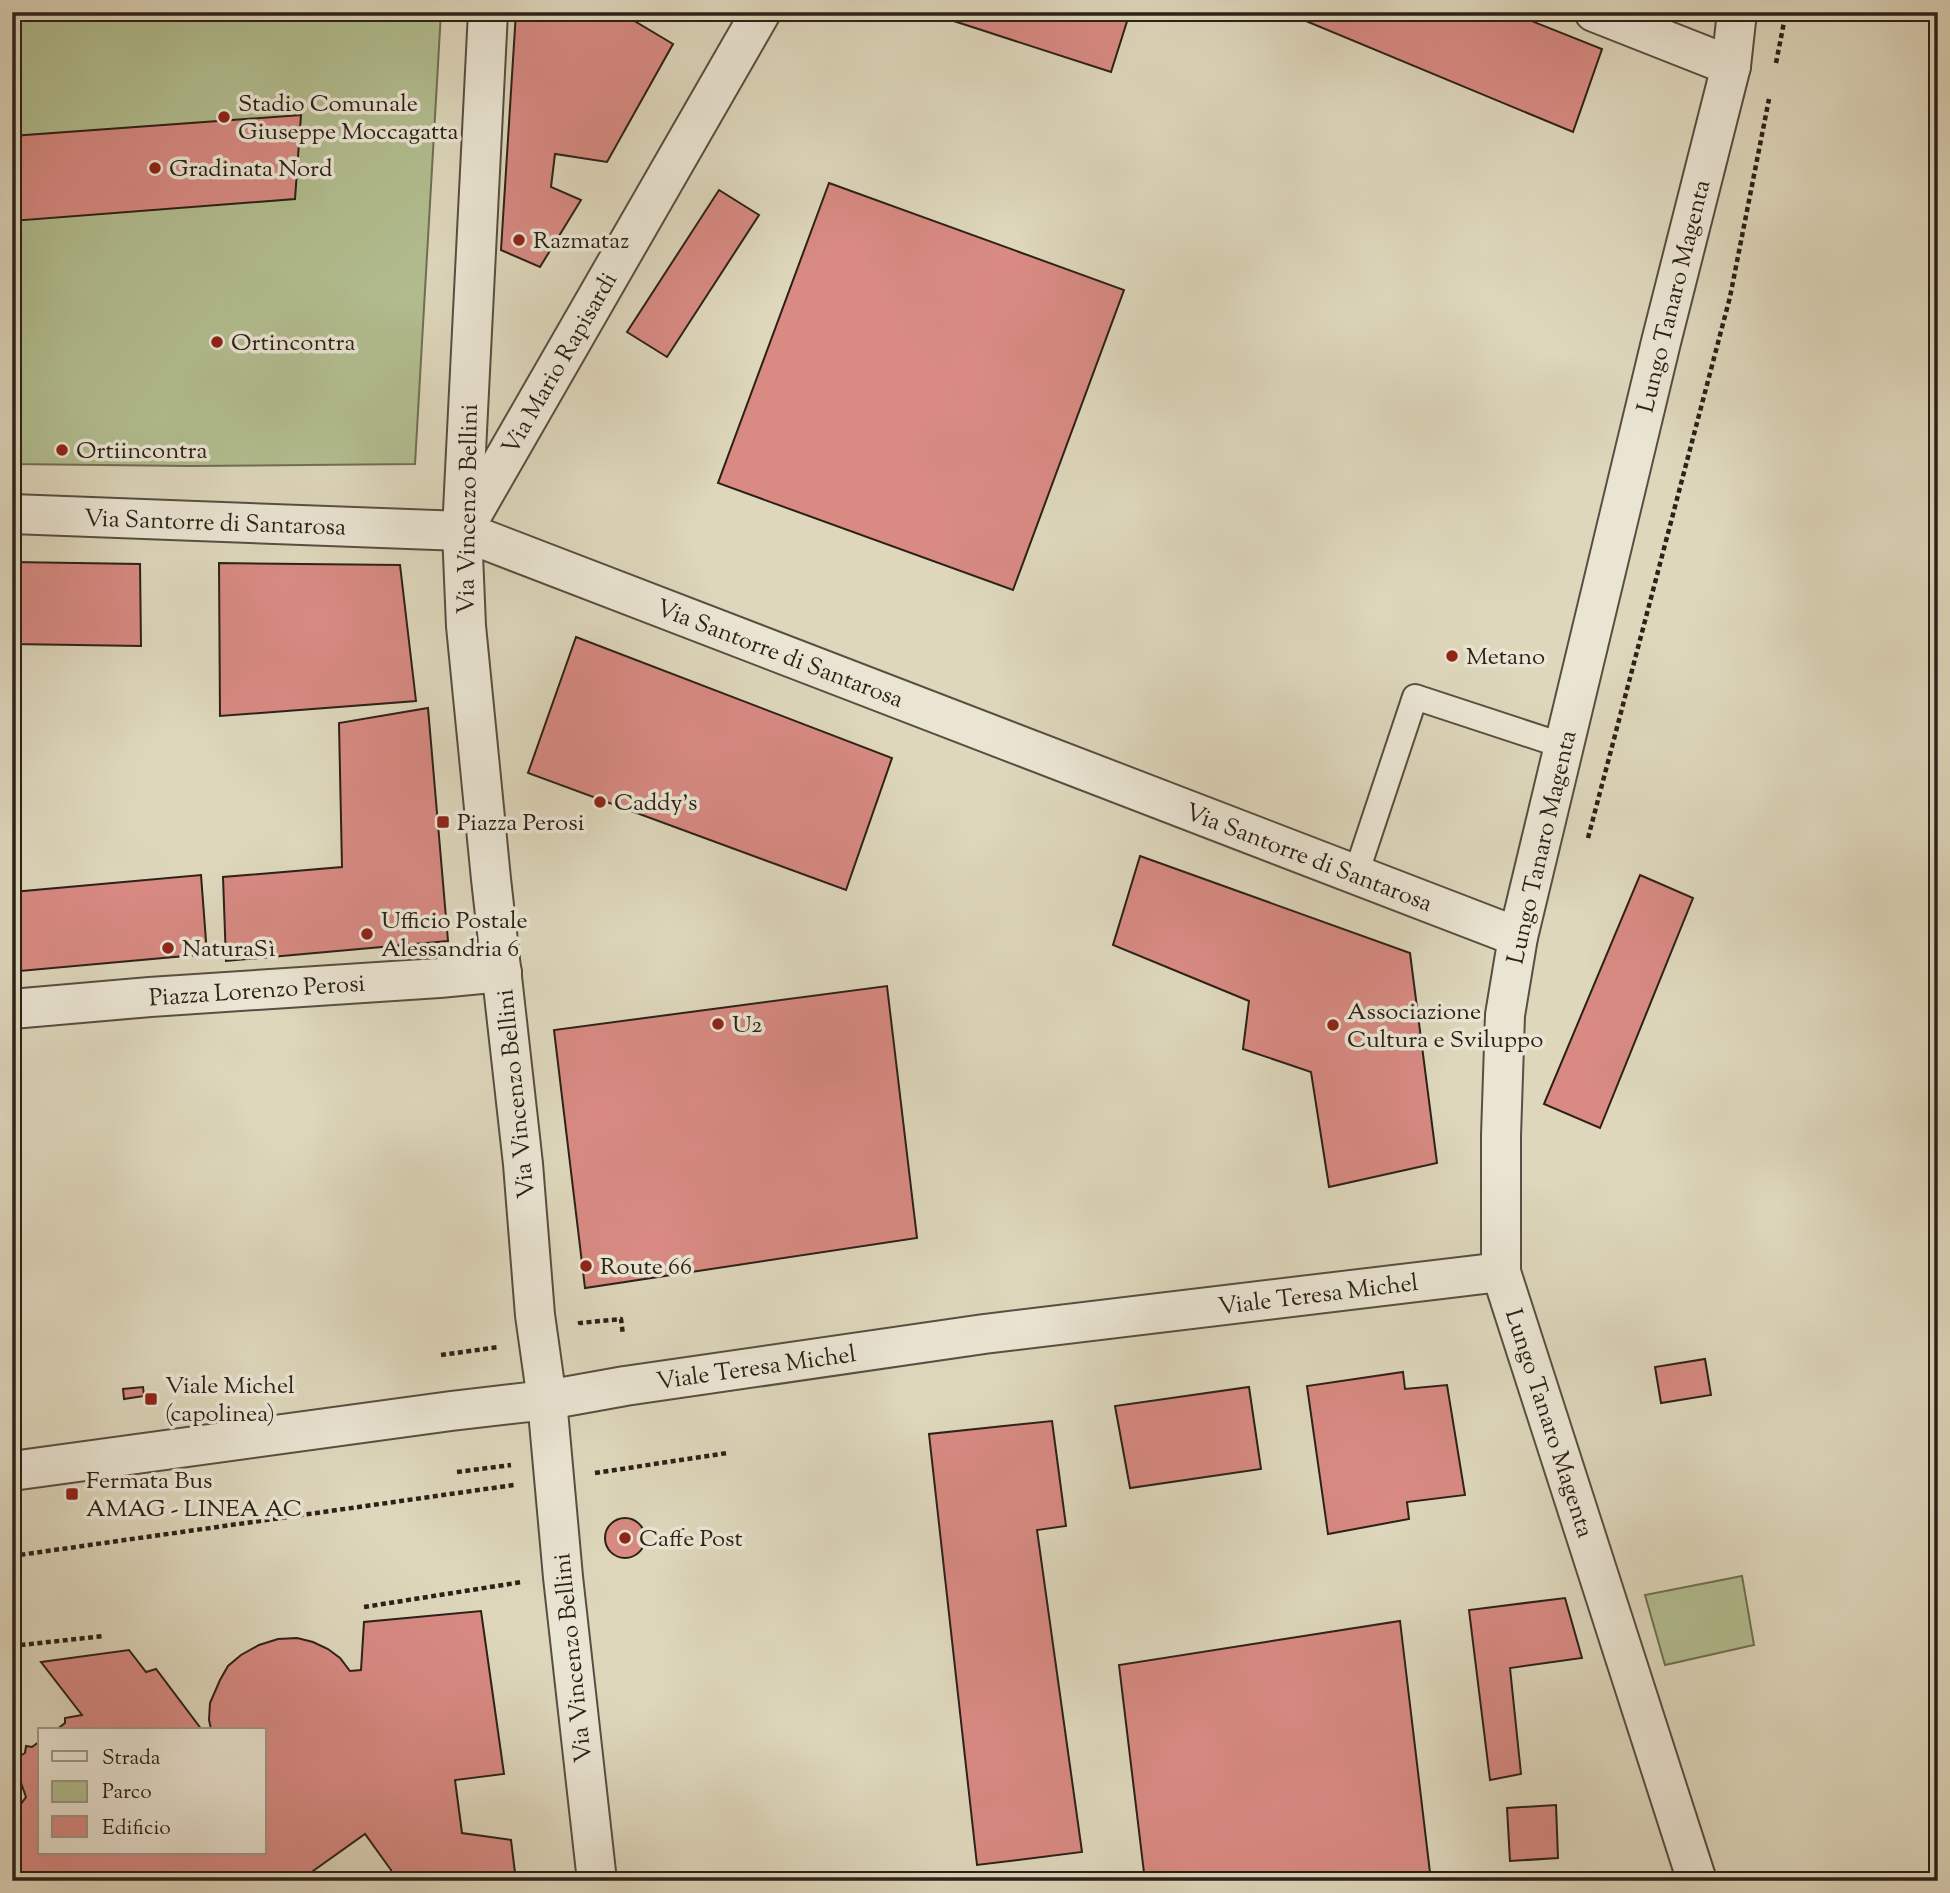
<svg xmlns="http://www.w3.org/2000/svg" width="1950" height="1893" font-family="'Sorts Mill Goudy',serif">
	<rect width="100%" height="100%" fill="#ded7bc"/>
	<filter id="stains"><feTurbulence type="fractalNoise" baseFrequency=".00286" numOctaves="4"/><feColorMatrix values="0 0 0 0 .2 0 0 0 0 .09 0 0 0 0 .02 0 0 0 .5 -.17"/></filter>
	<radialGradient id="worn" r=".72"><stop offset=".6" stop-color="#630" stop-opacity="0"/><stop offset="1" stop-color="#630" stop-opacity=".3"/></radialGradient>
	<g fill="#b2be90" stroke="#6f7054" stroke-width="2">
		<polygon points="12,12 441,12 415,464 190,466 12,464"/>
		<polygon points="1742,1576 1754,1645 1665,1665 1645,1595"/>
	</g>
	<polygon fill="#93b9b2" stroke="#6a7c74" stroke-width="2" points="1938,782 1938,1627 1932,1498"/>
	<g fill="#d88a83" stroke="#2c2118" stroke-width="2">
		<polygon points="516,12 595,12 626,16 673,44 607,162 555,154 551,187 581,200 540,267 501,250"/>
		<polygon points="926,12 1130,12 1111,72"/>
		<polygon points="1290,12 1509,12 1602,49 1573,132 1289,14"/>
		<polygon points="301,115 295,199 12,221 12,136"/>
		<polygon points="829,183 1124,290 1013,590 718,483"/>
		<polygon points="719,190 759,215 667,357 627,332"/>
		<polygon points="12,562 140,564 141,646 12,644"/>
		<polygon points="219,563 400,565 416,701 220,716"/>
		<polygon points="576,637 892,758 846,890 528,773"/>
		<polygon points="428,708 448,941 226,961 223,877 342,867 339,723"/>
		<polygon points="1140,856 1410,953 1437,1163 1329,1187 1311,1072 1243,1049 1249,1001 1113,945"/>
		<polygon points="201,875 207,954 20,971 13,892"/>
		<polygon points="1640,875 1693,898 1600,1128 1544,1104"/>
		<polygon points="887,986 917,1238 585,1288 554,1030"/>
		<polygon points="1705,1359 1711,1395 1661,1403 1655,1367"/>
		<polygon points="1403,1372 1405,1389 1447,1385 1465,1495 1407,1502 1409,1519 1328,1534 1307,1386"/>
		<polygon points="143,1387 144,1396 124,1399 123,1389"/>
		<polygon points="1249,1387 1261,1469 1130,1488 1115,1406"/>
		<polygon points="1052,1421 1066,1526 1037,1530 1082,1852 977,1865 929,1434"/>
		<circle cx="625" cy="1538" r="20"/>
		<polygon points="1565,1598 1582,1658 1510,1668 1521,1774 1490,1780 1469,1610"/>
		<polygon points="481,1611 504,1774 455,1780 462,1833 511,1840 516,1881 392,1881 391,1870 365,1834 299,1881 12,1881 12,1816 26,1797 13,1760 25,1753 26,1746 32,1747 40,1741 40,1853 264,1853 264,1730 209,1730 211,1729 209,1720 210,1703 220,1680 228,1666 241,1655 259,1645 278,1639 297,1638 313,1642 328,1649 340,1658 350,1671 361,1670 364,1622"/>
		<polygon points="1400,1621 1431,1881 1145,1881 1119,1665"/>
		<polygon points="129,1650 146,1672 156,1669 202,1730 56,1730 65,1723 65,1718 82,1715 41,1662"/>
		<polygon points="1556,1805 1558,1858 1510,1861 1507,1808"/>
	</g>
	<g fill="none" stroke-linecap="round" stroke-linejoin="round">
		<g stroke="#584e41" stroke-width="28">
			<polyline id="service" points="1356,874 1415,697 1564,746"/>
		</g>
		<g stroke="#584e41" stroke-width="42">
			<g id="minor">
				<polyline points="488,12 462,531 466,626 491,879 523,1164 535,1315 547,1400 563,1577 597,1881"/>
				<polyline points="1594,12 1731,66"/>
				<polyline points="12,514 462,531 1518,937"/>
				<polyline points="465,527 761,12"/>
				<polyline points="12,1009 150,997 439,978 502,972"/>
				<polyline points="12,1471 451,1411 547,1400 625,1386 984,1334 1501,1272"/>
				<polyline points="1697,1881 1501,1272 1501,1136 1505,1015 1518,937 1661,342 1731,66 1737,12"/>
			</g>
		</g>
		<g stroke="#2c2118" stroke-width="4.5" stroke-dasharray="5 3.5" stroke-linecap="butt">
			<polyline points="1776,63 1786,12"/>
			<polyline points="1588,838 1730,297 1769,99"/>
			<polyline points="580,1321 580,1323 621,1319 623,1335"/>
			<polyline points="441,1355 499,1347"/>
			<polyline points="457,1472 511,1465"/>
			<polyline points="595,1473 727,1453"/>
			<polyline points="12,1556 514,1485"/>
			<polyline points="364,1607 522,1582"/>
			<polyline points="12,1646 104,1636"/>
		</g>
		<use href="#service" stroke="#eae5d3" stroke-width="24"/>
		<use href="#minor" stroke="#eae5d3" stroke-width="38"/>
	</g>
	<g fill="#8f2418" stroke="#eae5d3" stroke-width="2.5">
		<circle cx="224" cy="117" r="7"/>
		<circle cx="155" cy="168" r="7"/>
		<circle cx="519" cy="240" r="7"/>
		<circle cx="217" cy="342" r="7"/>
		<circle cx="62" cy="450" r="7"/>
		<circle cx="1452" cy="656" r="7"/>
		<circle cx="600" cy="802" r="7"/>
		<rect x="436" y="815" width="14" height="14" rx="3.5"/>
		<circle cx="367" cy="934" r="7"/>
		<circle cx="168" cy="948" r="7"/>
		<circle cx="718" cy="1024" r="7"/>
		<circle cx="1333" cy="1025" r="7"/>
		<circle cx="586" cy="1266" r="7"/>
		<rect x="144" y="1392" width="14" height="14" rx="3.5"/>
		<rect x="65" y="1487" width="14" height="14" rx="3.5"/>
		<circle cx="625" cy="1538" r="7"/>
	</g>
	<g text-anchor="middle" stroke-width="7" stroke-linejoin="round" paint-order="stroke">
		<g font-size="24" fill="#2c2118" stroke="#eae5d3" text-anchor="start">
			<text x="238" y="111">Stadio Comunale<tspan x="238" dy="28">Giuseppe Moccagatta</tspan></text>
			<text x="169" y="176">Gradinata Nord</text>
			<text x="533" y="248">Razmataz</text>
			<text x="231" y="350">Ortincontra</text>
			<text x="76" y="458">Ortiincontra</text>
			<text x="1466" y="664">Metano</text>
			<text x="614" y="810">Caddy's</text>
			<text x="457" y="830">Piazza Perosi</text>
			<text x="381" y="928">Ufficio Postale<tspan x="381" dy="28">Alessandria 6</tspan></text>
			<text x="182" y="956">NaturaSì</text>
			<text x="1347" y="1019">Associazione<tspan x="1347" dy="28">Cultura e Sviluppo</tspan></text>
			<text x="732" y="1032">U2</text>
			<text x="600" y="1274">Route 66</text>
			<text x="165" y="1393">Viale Michel<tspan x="165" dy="28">(capolinea)</tspan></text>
			<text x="86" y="1488">Fermata Bus<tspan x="86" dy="28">AMAG - LINEA AC</tspan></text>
			<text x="639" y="1546">Caffe Post</text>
		</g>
		<g font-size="24" fill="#2c2118" stroke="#eae5d3">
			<text transform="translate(1673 296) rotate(-76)" y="8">Lungo Tanaro Magenta</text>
			<text transform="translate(559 363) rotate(-60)" y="8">Via Mario Rapisardi</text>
			<text transform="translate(467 509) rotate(-89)" y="8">Via Vincenzo Bellini</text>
			<text transform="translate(215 522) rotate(2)" y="8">Via Santorre di Santarosa</text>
			<text transform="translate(780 653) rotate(21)" y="8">Via Santorre di Santarosa</text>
			<text transform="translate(1541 847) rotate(-77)" y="8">Lungo Tanaro Magenta</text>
			<text transform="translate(1309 857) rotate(21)" y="8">Via Santorre di Santarosa</text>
			<text transform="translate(257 990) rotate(-4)" y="8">Piazza Lorenzo Perosi</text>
			<text transform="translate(515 1094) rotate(-96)" y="8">Via Vincenzo Bellini</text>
			<text transform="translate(1318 1294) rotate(-7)" y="8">Viale Teresa Michel</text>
			<text transform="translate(756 1367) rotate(-8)" y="8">Viale Teresa Michel</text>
			<text transform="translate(1550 1423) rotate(72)" y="8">Lungo Tanaro Magenta</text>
			<text transform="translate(572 1658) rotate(-96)" y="8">Via Vincenzo Bellini</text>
		</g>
	</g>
	<rect width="1950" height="1893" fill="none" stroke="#ded7bc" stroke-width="42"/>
	<rect x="14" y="14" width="1922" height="1865" fill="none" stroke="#2c2118" stroke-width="3.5"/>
	<rect x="21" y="21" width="1908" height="1851" fill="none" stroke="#2c2118" stroke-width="2"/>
	<rect x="38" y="1728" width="228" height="126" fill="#eae5d3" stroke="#9e9788" stroke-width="2"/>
	<rect x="52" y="1751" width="35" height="10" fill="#eae5d3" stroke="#9e9788" stroke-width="2"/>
	<text x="102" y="1764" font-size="21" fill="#2c2118">Strada</text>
	<rect x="52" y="1781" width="35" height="21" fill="#b2be90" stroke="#9e9788" stroke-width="2"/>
	<text x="102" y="1798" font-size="21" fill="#2c2118">Parco</text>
	<rect x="52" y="1816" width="35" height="21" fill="#d88a83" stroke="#9e9788" stroke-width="2"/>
	<text x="102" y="1834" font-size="21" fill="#2c2118">Edificio</text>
	<rect width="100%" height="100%" filter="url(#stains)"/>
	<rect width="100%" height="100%" fill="url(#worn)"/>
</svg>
